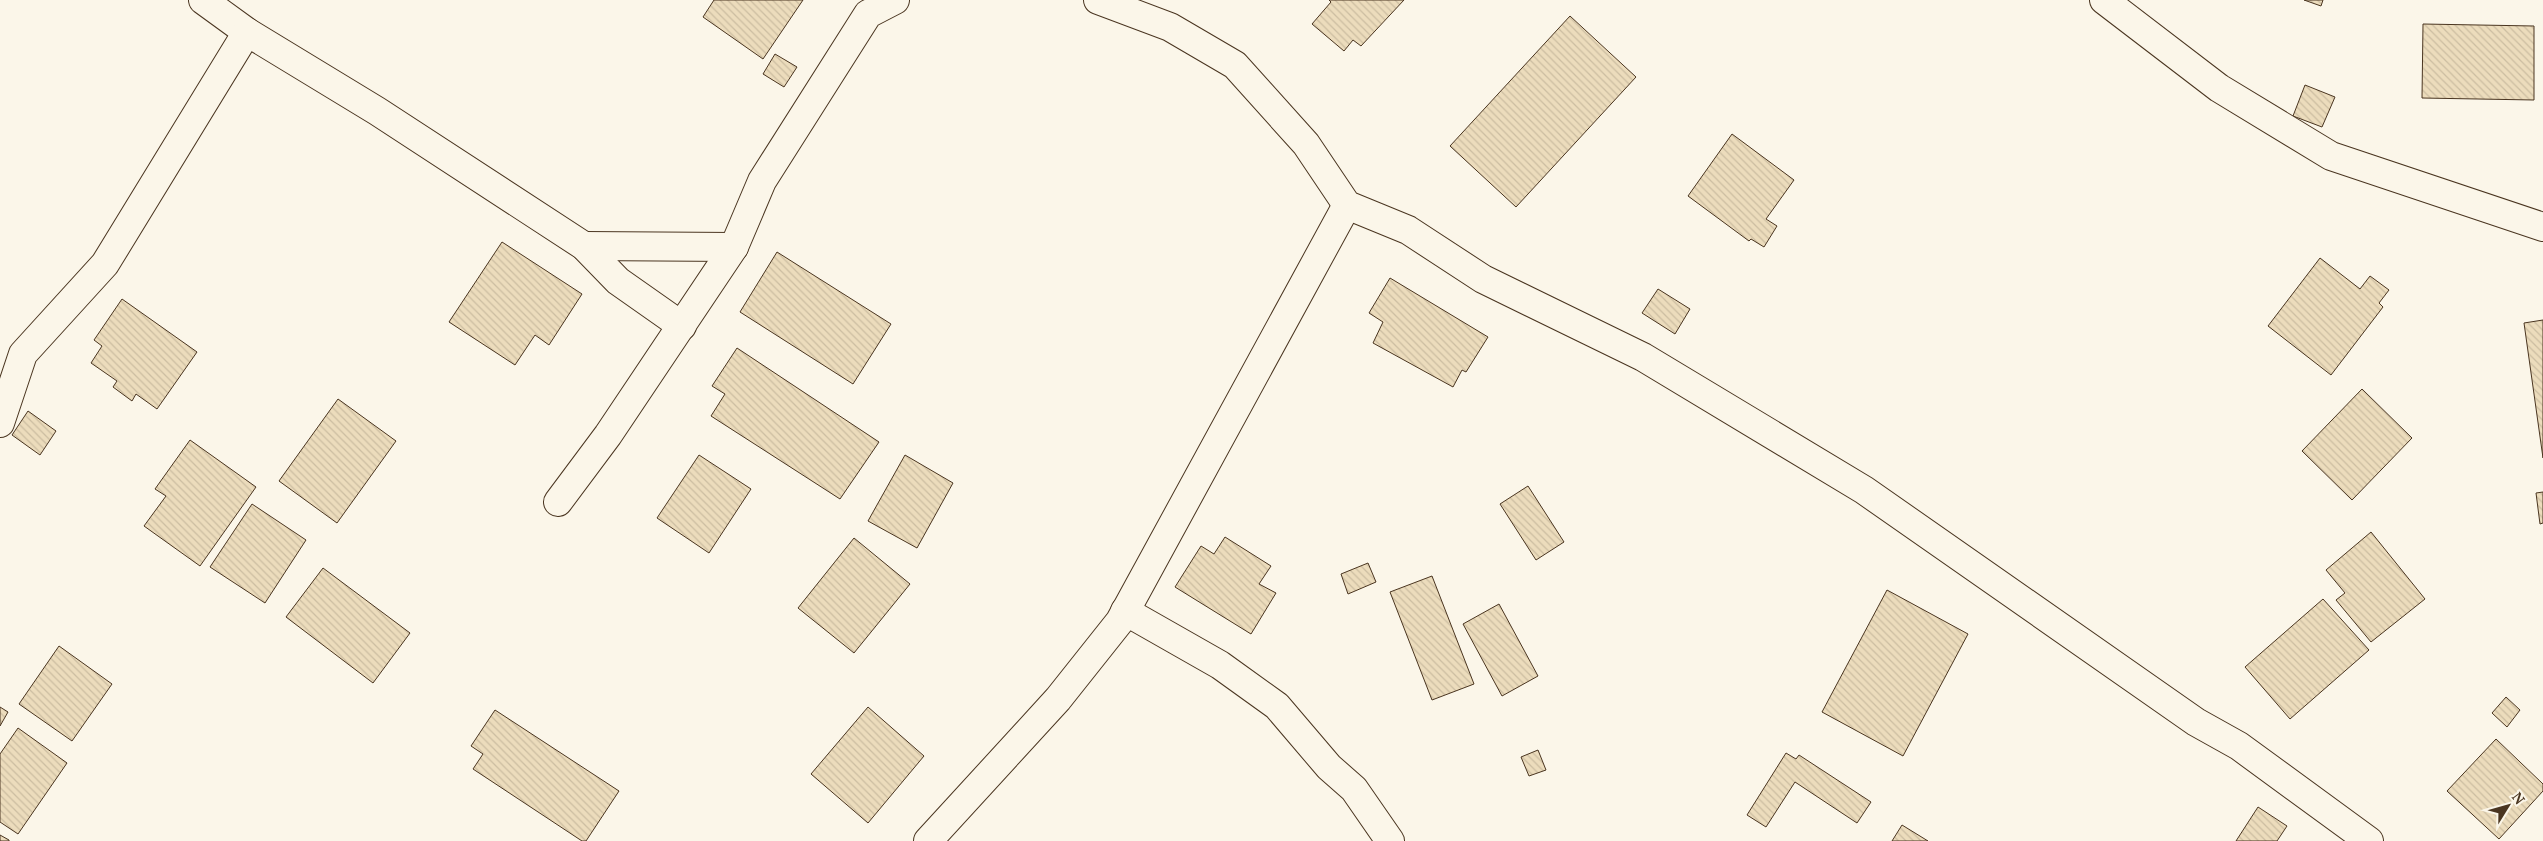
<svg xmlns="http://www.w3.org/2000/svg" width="2543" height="841" font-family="'PT Serif',serif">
	<defs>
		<pattern id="building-back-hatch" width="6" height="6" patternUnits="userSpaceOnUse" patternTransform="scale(1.25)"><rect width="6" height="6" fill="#ecdcbc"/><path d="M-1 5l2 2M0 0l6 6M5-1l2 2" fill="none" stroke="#ccbda1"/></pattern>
	</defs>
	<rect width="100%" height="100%" fill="#fbf6e9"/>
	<g fill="url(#building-back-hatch)" stroke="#4a3520">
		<polygon points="714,0 803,0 763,59 703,17"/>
		<polygon points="1329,0 1404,0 1361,46 1353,40 1344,51 1312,24 1331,2"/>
		<polygon points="2304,0 2323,0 2321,6"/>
		<polygon points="1570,16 1636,77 1516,207 1450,146"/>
		<polygon points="2423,24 2534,26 2534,100 2422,98"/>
		<polygon points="775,54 797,67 784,87 763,74"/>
		<polygon points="2305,85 2335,97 2322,127 2293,116"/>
		<polygon points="1732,134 1794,180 1766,219 1777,226 1764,247 1751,239 1749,241 1688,196"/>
		<polygon points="502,242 582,294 549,345 535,335 515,365 449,322"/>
		<polygon points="777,252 891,324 853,384 740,312"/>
		<polygon points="2320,258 2360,289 2370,276 2389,290 2379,303 2383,307 2331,375 2268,326"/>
		<polygon points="1390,278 1488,337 1466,372 1462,370 1453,387 1373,343 1383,322 1369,313"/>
		<polygon points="1658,289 1690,309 1675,334 1642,313"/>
		<polygon points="122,299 197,352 157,409 136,394 132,401 113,387 117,381 91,363 102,346 94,340"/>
		<polygon points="2543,320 2543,458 2524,323"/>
		<polygon points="737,348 879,442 840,499 711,416 725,394 712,386"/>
		<polygon points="2362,389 2412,438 2352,500 2302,451"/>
		<polygon points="338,399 396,441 337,523 279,481"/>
		<polygon points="28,411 56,431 40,455 12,435"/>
		<polygon points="190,440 256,487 200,566 144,526 166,496 155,489"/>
		<polygon points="699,455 751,489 709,553 657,518"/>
		<polygon points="905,455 953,483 917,548 868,521"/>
		<polygon points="1528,486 1564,542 1536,560 1500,504"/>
		<polygon points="2543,492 2543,523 2540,524 2536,493"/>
		<polygon points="252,504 306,540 265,603 210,567"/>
		<polygon points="2371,532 2425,599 2371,642 2336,600 2345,593 2326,570"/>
		<polygon points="1225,537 1271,566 1259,584 1276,593 1251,634 1175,587 1201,546 1214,554"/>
		<polygon points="854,538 910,584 854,653 798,608"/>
		<polygon points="1368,563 1376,582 1348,594 1341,574"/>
		<polygon points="323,568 410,633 373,683 286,617"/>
		<polygon points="1432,576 1474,684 1432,700 1390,592"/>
		<polygon points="1887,590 1968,634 1903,756 1822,712"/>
		<polygon points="2323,599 2369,650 2290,719 2245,667"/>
		<polygon points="1499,604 1538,676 1502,696 1463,624"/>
		<polygon points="59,646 112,684 72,741 19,704"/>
		<polygon points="2506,697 2520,710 2507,727 2492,713"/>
		<polygon points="0,707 8,712 0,726"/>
		<polygon points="868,707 924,756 868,823 811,774"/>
		<polygon points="495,710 619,791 586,841 582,841 473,769 483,754 471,746"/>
		<polygon points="18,728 67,763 18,834 0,822 0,754"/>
		<polygon points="2496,739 2543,784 2543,791 2499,839 2447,791"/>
		<polygon points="1538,750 1546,770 1529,776 1521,757"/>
		<polygon points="1786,753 1796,759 1799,755 1871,802 1857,823 1795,782 1766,827 1747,815"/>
		<polygon points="2258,807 2287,826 2277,841 2236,841"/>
		<polygon points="1902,825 1928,841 1892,841"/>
		<polygon points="0,835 9,840 9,841 0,841"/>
	</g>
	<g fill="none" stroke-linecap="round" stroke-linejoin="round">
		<g stroke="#4a3520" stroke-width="30">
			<g id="minor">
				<polyline points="203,0 247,32 377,111 584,246 618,281 682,326"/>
				<polyline points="1098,0 1170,27 1235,65 1306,144 1347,205 1408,230 1483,279 1643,357 1864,490 2196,722 2239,746 2369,841"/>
				<polyline points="2104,0 2219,88 2331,156 2543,227"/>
				<polyline points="584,246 734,247"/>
				<polyline points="0,423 23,354 105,264 247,32"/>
				<polyline points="558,502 608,435 734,247 762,181 868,14 895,0"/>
				<polyline points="1125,611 1220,665 1277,706 1329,767 1354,789 1390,841"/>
				<polyline points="928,841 1058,699 1120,621 1347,205"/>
			</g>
		</g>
		<use href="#minor" stroke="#fbf6e9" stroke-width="28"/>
	</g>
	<g transform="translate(2508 806) rotate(53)" stroke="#fbf6e9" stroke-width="4" paint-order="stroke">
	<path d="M0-4L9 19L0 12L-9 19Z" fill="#4a3520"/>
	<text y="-8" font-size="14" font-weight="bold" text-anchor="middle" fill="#4a3520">N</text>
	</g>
</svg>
